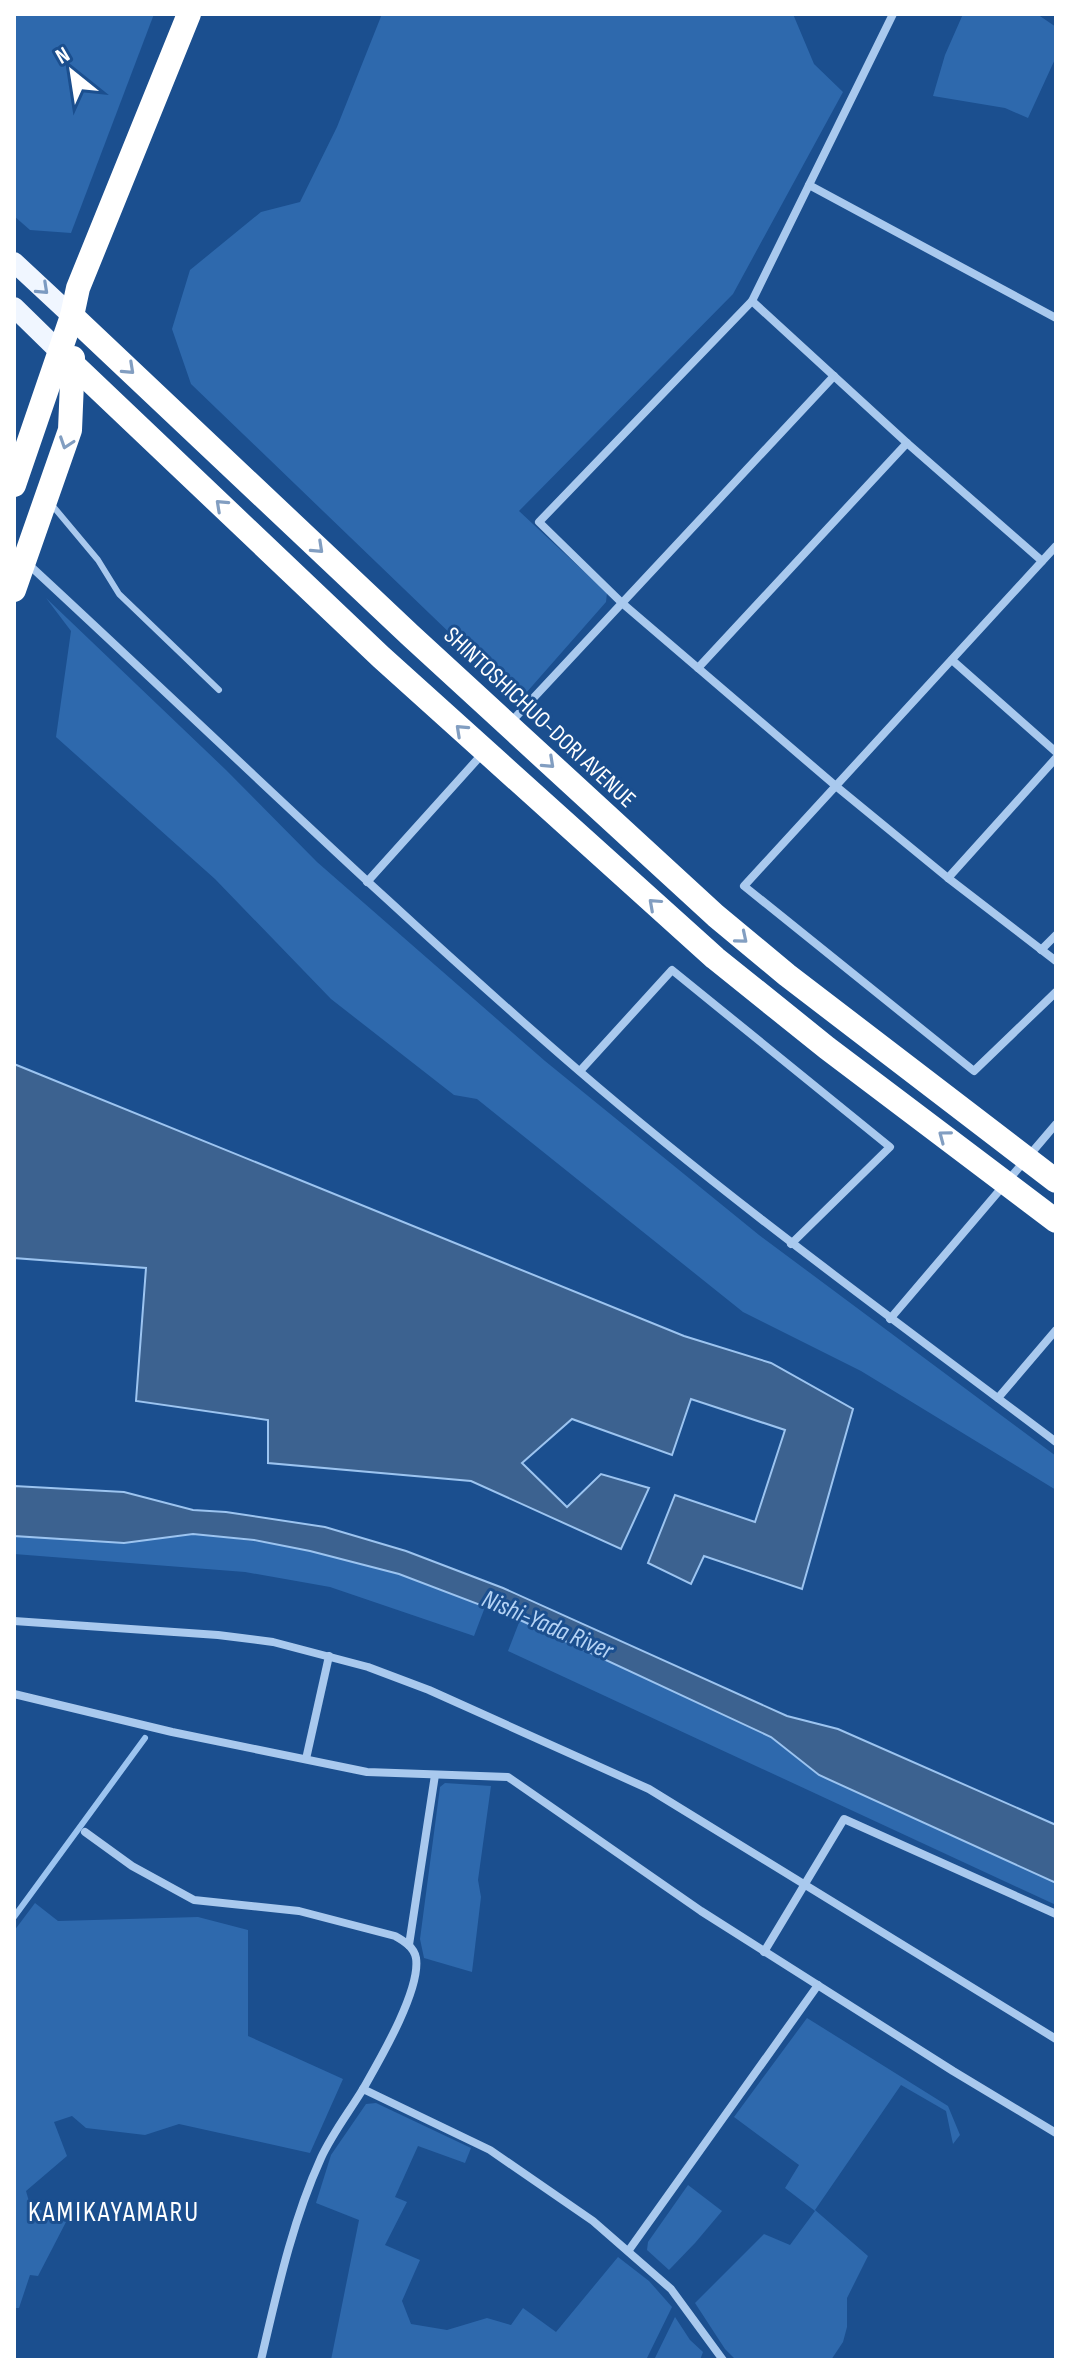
<svg xmlns="http://www.w3.org/2000/svg" width="1070" height="2374" font-family="'Sofia Sans Condensed',sans-serif">
	<rect width="100%" height="100%" fill="#1b4f8f"/>
	<g fill="#2e69ad">
		<polygon points="14,14 154,14 71,233 30,230 14,216"/>
		<polygon points="382,14 793,14 814,64 843,92 733,294 519,511 607,593 606,602 526,693 509,690 191,384 172,329 190,270 261,212 300,202 337,127"/>
		<polygon points="963,14 1037,14 1056,27 1056,57 1028,118 1005,108 933,96 945,55"/>
		<polygon points="46,598 226,770 317,862 545,1061 759,1235 1056,1456 1056,1490 861,1371 743,1312 477,1099 454,1095 331,999 215,879 56,737 71,631"/>
		<path d="M193,1534C263,1541 332,1552 399,1574C428,1583 456,1596 485,1607L474,1636L330,1587L245,1572L14,1554V1536L124,1543Z"/>
		<polygon points="520,1620 771,1737 819,1775 1056,1883 1056,1905 508,1651"/>
		<polygon points="445,1783 491,1786 478,1880 481,1897 472,1972 424,1958 420,1939 440,1787"/>
		<polygon points="35,1903 58,1921 198,1917 248,1930 248,2036 343,2079 310,2153 179,2124 145,2135 86,2128 72,2116 54,2122 67,2156 26,2191 30,2205 66,2222 38,2276 30,2275 19,2308 14,2308 14,1931"/>
		<polygon points="807,2018 948,2106 960,2135 953,2144 946,2111 901,2085 815,2210 868,2256 847,2298 847,2327 843,2342 831,2360 736,2360 725,2349 695,2303 764,2234 790,2245 815,2211 785,2188 799,2165 734,2117"/>
		<polygon points="376,2103 471,2148 465,2163 418,2146 395,2197 407,2202 385,2245 420,2260 402,2301 411,2324 447,2330 487,2318 511,2325 523,2308 556,2332 618,2257 649,2281 672,2307 646,2360 331,2360 359,2220 316,2203 331,2155 366,2104"/>
		<polygon points="688,2185 722,2211 695,2243 669,2270 647,2250 648,2242"/>
		<polygon points="675,2317 690,2340 703,2352 700,2360 654,2360"/>
	</g>
	<g fill="#3c6290" stroke="#9cc4f0" stroke-width="2">
		<polygon points="14,1064 684,1336 771,1363 853,1409 802,1589 704,1556 691,1584 648,1563 675,1495 755,1522 785,1430 691,1399 672,1455 572,1419 522,1463 567,1507 601,1474 649,1488 621,1549 471,1481 268,1463 268,1420 136,1401 146,1268 14,1258"/>
		<polygon points="14,1486 124,1492 193,1510 226,1512 325,1527 406,1551 503,1588 787,1716 838,1729 1056,1825 1056,1883 819,1775 771,1737 520,1620 399,1574 310,1551 254,1540 193,1534 124,1543 14,1536"/>
	</g>
	<g fill="none" stroke-linecap="round" stroke-linejoin="round">
		<polyline stroke="#9cc4f0" stroke-width="6" points="14,1917 145,1738"/>
		<polyline stroke="#a9c9ee" stroke-width="6" points="52,505 98,560 119,594 219,690"/>
		<g stroke="#a9c9ee" stroke-width="8">
			<polyline points="893,14 752,301 539,522 622,603 837,787 948,878 1056,961"/>
			<polyline points="809,185 1056,318"/>
			<polyline points="752,301 907,443 1042,561"/>
			<polyline points="1056,546 744,886 974,1071 1056,992"/>
			<path d="M27,563C210,732 389,907 578,1070C731,1202 895,1320 1056,1442"/>
			<polyline points="952,660 1056,752"/>
			<polyline points="698,668 907,443"/>
			<polyline points="511,722 834,376"/>
			<polyline points="948,878 1056,758"/>
			<polyline points="367,882 484,752"/>
			<polyline points="1041,950 1056,935"/>
			<polyline points="580,1071 672,970 890,1147 791,1244"/>
			<polyline points="890,1319 1056,1124"/>
			<polyline points="998,1398 1056,1330"/>
			<polyline points="14,1621 218,1635 273,1642 368,1667 429,1690 649,1789 1056,2039"/>
			<polyline points="14,1694 172,1732 367,1772 508,1777 701,1911 953,2071 1056,2133"/>
			<polyline points="306,1759 329,1656"/>
			<path d="M85,1832L132,1866L194,1900L299,1911L395,1936C404,1941 414,1947 416,1958C421,1990 379,2061 363,2089"/>
			<polyline points="409,1945 435,1775"/>
			<polyline points="764,1952 844,1819 1056,1914"/>
			<polyline points="629,2250 818,1985"/>
			<path d="M261,2360C277,2292 292,2222 321,2158C332,2134 349,2112 363,2089L490,2150L593,2221L671,2289L723,2360"/>
		</g>
		<g stroke="#f0f6ff" stroke-width="20">
			<polyline points="14,262 72,316"/>
			<polyline points="14,307 60,352"/>
		</g>
		<g stroke="#fff" stroke-width="24">
			<polyline points="72,316 410,635 716,916 787,975 1056,1181"/>
			<polyline points="60,352 381,657 715,958 827,1048 1056,1221"/>
			<polyline points="14,485 72,316 78,288 189,14"/>
			<polyline points="14,590 70,430 73,358"/>
		</g>
	</g>
	<defs><path id="oneway-chevron" d="M-2-3.5L2.5 0L-2 3.5" fill="none" stroke-width="1.6" stroke-linecap="round" stroke-linejoin="round" transform="scale(2)"/></defs>
	<use stroke="#7b9ac1" href="#oneway-chevron" transform="translate(43 289) rotate(43)"/>
	<g stroke="#829ec1">
		<use href="#oneway-chevron" transform="translate(129 369) rotate(43)"/>
		<use href="#oneway-chevron" transform="translate(66 443) rotate(109)"/>
		<use href="#oneway-chevron" transform="translate(221 505) rotate(-137)"/>
		<use href="#oneway-chevron" transform="translate(318 548) rotate(43)"/>
		<use href="#oneway-chevron" transform="translate(461 730) rotate(-137)"/>
		<use href="#oneway-chevron" transform="translate(549 763) rotate(43)"/>
		<use href="#oneway-chevron" transform="translate(654 904) rotate(-138)"/>
		<use href="#oneway-chevron" transform="translate(742 938) rotate(40)"/>
		<use href="#oneway-chevron" transform="translate(944 1136) rotate(-143)"/>
	</g>
	<g text-anchor="middle" stroke-width="6" stroke-linejoin="round" paint-order="stroke">
		<g font-size="24" fill="#fff" stroke="#1b4f8f">
			<text transform="translate(540 717) rotate(43)" y="8">SHINTOSHICHUO-DORI AVENUE</text>
		</g>
		<g font-size="26" font-style="italic" fill="#b5d3f5" stroke="#1b4f8f">
			<text transform="translate(548 1624) rotate(23)" y="9">Nishi-Yada River</text>
		</g>
		<g font-size="28" letter-spacing="2" fill="#fff" stroke="#1b4f8f">
			<text x="114" y="2221">KAMIKAYAMARU</text>
		</g>
	</g>
	<rect width="1070" height="2374" fill="none" stroke="#ffffff" stroke-width="32"/>
	<g transform="translate(72 72) rotate(330)" stroke="#1b4f8f" stroke-width="6" paint-order="stroke">
	<path d="M0-6L14 30L0 20L-14 30Z" fill="#ffffff"/>
	<text y="-12" font-size="22" font-weight="bold" text-anchor="middle" fill="#ffffff">N</text>
	</g>
</svg>
